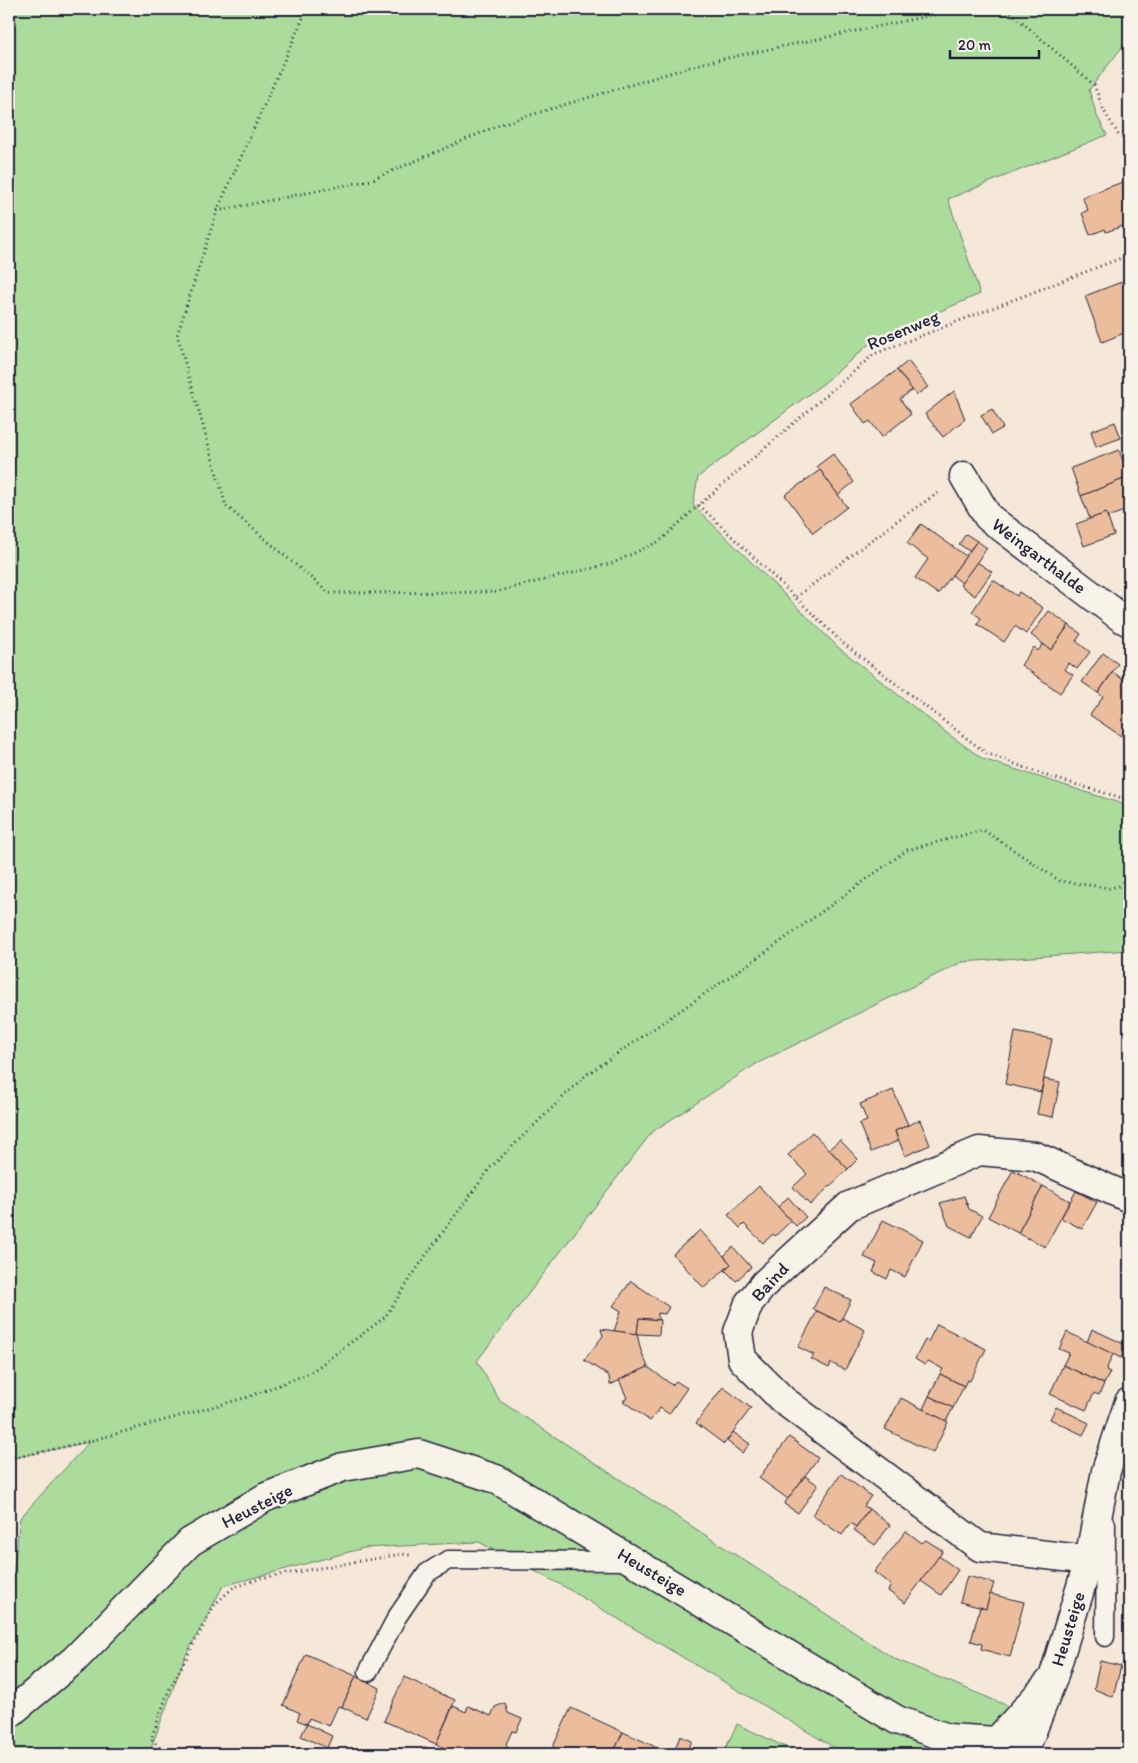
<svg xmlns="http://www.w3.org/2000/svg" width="1138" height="1763" font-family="Itim,sans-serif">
	<rect width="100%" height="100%" fill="#f5e8d9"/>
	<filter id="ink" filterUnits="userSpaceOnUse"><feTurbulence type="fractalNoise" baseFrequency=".02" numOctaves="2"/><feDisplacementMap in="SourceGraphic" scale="10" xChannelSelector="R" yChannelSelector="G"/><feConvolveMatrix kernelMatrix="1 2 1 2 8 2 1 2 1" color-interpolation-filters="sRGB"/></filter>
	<g filter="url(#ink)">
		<g fill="#abdc9c" stroke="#667f6c">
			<polygon points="9,9 1129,9 1129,38 1089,90 1097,116 1107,135 948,199 980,294 874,340 824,383 698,477 693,505 839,648 944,731 983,759 1129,806 1129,950 962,962 756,1064 652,1132 477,1361 500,1401 895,1659 1013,1708 967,1754 845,1754 563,1586 479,1542 364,1548 223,1586 184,1659 150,1751 153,1754 9,1754 9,1654 14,1568 20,1518 89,1442 9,1459"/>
			<polygon points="737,1724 800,1754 723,1754"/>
		</g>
		<g fill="#ecbd9c" stroke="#22223b">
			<polygon points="1128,180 1129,184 1129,224 1106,232 1105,229 1090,235 1082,213 1088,210 1082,197"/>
			<polygon points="1129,279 1129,331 1102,342 1085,296"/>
			<polygon points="908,361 928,387 916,395 897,370"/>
			<polygon points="897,370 912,390 900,399 911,414 882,437 870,421 865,424 851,404"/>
			<polygon points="954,391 965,419 943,437 925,414"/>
			<polygon points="992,409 1003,428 992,434 981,415"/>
			<polygon points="1115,422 1121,438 1096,447 1091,431"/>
			<polygon points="1119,450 1129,477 1081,496 1071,468"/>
			<polygon points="833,454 854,482 838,495 817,466"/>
			<polygon points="820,470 847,507 813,533 785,495"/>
			<polygon points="1129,477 1129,509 1108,517 1106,513 1090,519 1081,496"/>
			<polygon points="1106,513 1114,535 1084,546 1076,524"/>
			<polygon points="921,524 966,556 938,594 915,578 928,559 907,543"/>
			<polygon points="966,534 977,541 969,551 959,544"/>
			<polygon points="977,541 987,548 962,583 952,575"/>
			<polygon points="977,562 992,572 975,596 960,585"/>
			<polygon points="993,580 1017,596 1019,592 1043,608 1026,634 1015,626 1004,642 977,624 981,618 972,612"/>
			<polygon points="1049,611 1069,625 1051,650 1031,635"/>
			<polygon points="1069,625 1081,634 1076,641 1090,652 1077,669 1069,663 1064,669 1073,675 1060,693 1021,665 1034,647 1038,651 1043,644 1051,650"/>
			<polygon points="1103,653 1118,664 1098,693 1082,682"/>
			<polygon points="1113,672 1129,684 1129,724 1121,736 1090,715 1103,697 1098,693"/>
			<polygon points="1015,1032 1052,1039 1041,1092 1005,1084"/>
			<polygon points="1044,1079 1060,1082 1053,1117 1037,1114"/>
			<polygon points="893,1090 908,1125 895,1131 898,1141 871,1152 859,1124 867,1121 860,1104"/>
			<polygon points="920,1120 930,1145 905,1156 895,1131"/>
			<polygon points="812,1132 848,1169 810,1205 793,1187 807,1174 788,1155"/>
			<polygon points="840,1140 858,1159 848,1169 829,1149"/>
			<polygon points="1013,1170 1043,1186 1018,1233 988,1217"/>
			<polygon points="759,1186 791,1221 775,1236 773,1234 763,1243 744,1224 740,1228 728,1215"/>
			<polygon points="1043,1186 1070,1201 1045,1247 1018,1233"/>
			<polygon points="1076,1191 1097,1202 1082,1229 1061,1218"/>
			<polygon points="964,1196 969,1209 982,1216 971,1237 949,1226 940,1203"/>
			<polygon points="788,1197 806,1217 796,1226 778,1207"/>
			<polygon points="883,1220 923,1240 905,1277 891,1270 887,1279 873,1272 877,1263 864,1257"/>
			<polygon points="700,1230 731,1264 704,1288 673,1254"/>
			<polygon points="733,1247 751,1267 736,1281 725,1270 731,1264 724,1256"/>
			<polygon points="631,1281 669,1307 665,1314 658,1313 658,1320 639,1318 637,1334 614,1331 621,1311 613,1306"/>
			<polygon points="824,1287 851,1300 840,1322 813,1309"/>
			<polygon points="817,1311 840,1322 842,1318 865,1330 845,1370 831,1363 829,1368 811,1359 814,1355 798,1347"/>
			<polygon points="639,1318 660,1320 659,1335 637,1334"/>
			<polygon points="937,1324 986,1349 970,1381 967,1380 964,1386 940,1374 943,1369 928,1361 925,1365 915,1359 925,1340 928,1342"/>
			<polygon points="601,1329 637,1334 641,1351 648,1367 610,1385 609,1376 584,1360 603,1336"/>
			<polygon points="1092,1329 1126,1345 1121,1358 1087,1342"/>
			<polygon points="1067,1332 1113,1354 1106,1370 1110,1372 1104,1384 1063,1365 1069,1353 1059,1349"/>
			<polygon points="1063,1365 1104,1384 1099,1395 1094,1393 1086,1410 1050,1394"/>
			<polygon points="648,1367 672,1385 676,1381 687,1388 669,1414 660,1408 650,1421 623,1401 627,1398 619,1380"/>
			<polygon points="940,1374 964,1386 953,1408 929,1396"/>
			<polygon points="723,1387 751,1408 724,1444 696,1423"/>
			<polygon points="929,1396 953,1408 946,1421 923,1409"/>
			<polygon points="901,1398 948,1422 933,1453 885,1429"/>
			<polygon points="1056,1407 1089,1423 1083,1435 1050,1419"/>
			<polygon points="733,1432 750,1444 742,1453 727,1441"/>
			<polygon points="789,1437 818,1458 788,1499 759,1478"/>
			<polygon points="841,1474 871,1496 864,1506 869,1509 856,1527 851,1523 842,1535 812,1515"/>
			<polygon points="805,1476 818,1485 798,1513 784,1504"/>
			<polygon points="869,1509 890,1525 875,1545 854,1530"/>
			<polygon points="906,1531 922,1543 926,1540 943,1551 905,1603 888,1591 891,1585 874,1572"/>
			<polygon points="939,1556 958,1570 941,1595 921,1581"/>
			<polygon points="967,1576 994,1583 986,1609 960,1602"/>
			<polygon points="990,1594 1024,1602 1010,1657 981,1649 982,1644 971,1641 980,1607 986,1609"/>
			<polygon points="306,1654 356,1676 342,1707 338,1706 329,1726 309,1718 307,1724 297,1720 300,1713 283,1705"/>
			<polygon points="1100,1661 1121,1666 1113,1697 1094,1689"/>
			<polygon points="356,1676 380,1688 366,1718 342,1707"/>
			<polygon points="404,1677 455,1700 436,1744 384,1721"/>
			<polygon points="505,1703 508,1713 522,1719 516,1732 512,1731 506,1744 510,1753 506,1754 497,1754 491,1752 490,1754 456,1754 456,1753 436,1744 453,1706 466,1712 468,1706 491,1716 495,1707"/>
			<polygon points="571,1708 623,1732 613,1754 558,1754 551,1751"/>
			<polygon points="307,1724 332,1736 327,1748 301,1736"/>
			<polygon points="623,1732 665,1751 663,1754 613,1754"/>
			<polygon points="680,1736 692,1741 686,1754 675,1749"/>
		</g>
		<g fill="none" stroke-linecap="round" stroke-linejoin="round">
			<g stroke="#22223b" stroke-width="21">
				<g id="service">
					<polyline points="1105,1637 1106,1524"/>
					<polyline points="368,1672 397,1617 427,1573 448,1560 630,1561"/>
				</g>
			</g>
			<g stroke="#22223b" stroke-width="31">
				<g id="minor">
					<polyline points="964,476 988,517 1123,619 1129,622"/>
					<polyline points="1089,1560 980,1547 783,1400 742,1359 738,1332 749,1303 765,1283 849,1206 979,1151 1035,1156 1129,1198"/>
					<polyline points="9,1714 74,1660 190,1542 266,1497 343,1467 419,1454 496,1479 897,1720 948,1738 997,1741 1053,1678"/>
					<polyline points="1023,1754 1053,1678 1089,1560 1106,1471 1129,1402"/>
				</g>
			</g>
			<g stroke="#22223b" stroke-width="3" stroke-dasharray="1 4" stroke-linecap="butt">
				<polyline points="307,9 217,211 177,335 226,506 329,593 495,592 613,563 660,541 699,505 874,354 1129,255"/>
				<polyline points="1007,9 1094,85 1104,111 1118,134 1129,143"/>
				<polyline points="217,211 371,180 504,123 703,63 933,15 943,9"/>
				<polyline points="699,505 844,644 986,753 1047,776 1129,800"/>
				<polyline points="796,597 902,517 941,491"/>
				<polyline points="9,1459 90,1441 248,1397 310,1373 385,1317 426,1255 491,1167 586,1075 773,947 907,850 983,830 1060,881 1109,888 1129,884"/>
				<polyline points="167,1754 151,1739 169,1690 215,1604 233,1588 261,1578 402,1554 410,1555"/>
			</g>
			<use href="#service" stroke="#f7f3e8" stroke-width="18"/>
			<use href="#minor" stroke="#f7f3e8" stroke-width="28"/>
		</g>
	</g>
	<g text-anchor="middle" stroke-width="5" stroke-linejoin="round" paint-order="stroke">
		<g font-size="18" fill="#22223b" stroke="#f7f3e8">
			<text transform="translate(903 330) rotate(-23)" y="6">Rosenweg</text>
			<text transform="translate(1039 556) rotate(37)" y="6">Weingarthalde</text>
			<text transform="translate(770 1282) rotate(-47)" y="6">Baind</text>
			<text transform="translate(257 1506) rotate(-27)" y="6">Heusteige</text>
			<text transform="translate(652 1572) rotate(31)" y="6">Heusteige</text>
			<text transform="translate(1068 1629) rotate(-73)" y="6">Heusteige</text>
		</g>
	</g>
	<rect width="1138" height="1763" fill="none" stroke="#f7f3e8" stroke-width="30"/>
	<rect x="15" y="15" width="1108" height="1733" fill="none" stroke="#22223b" stroke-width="2" filter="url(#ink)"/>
	<path d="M950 50v8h89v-8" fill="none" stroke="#22223b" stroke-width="2.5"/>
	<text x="958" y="50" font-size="15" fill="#22223b" stroke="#f7f3e8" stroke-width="4" paint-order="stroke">20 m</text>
</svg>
